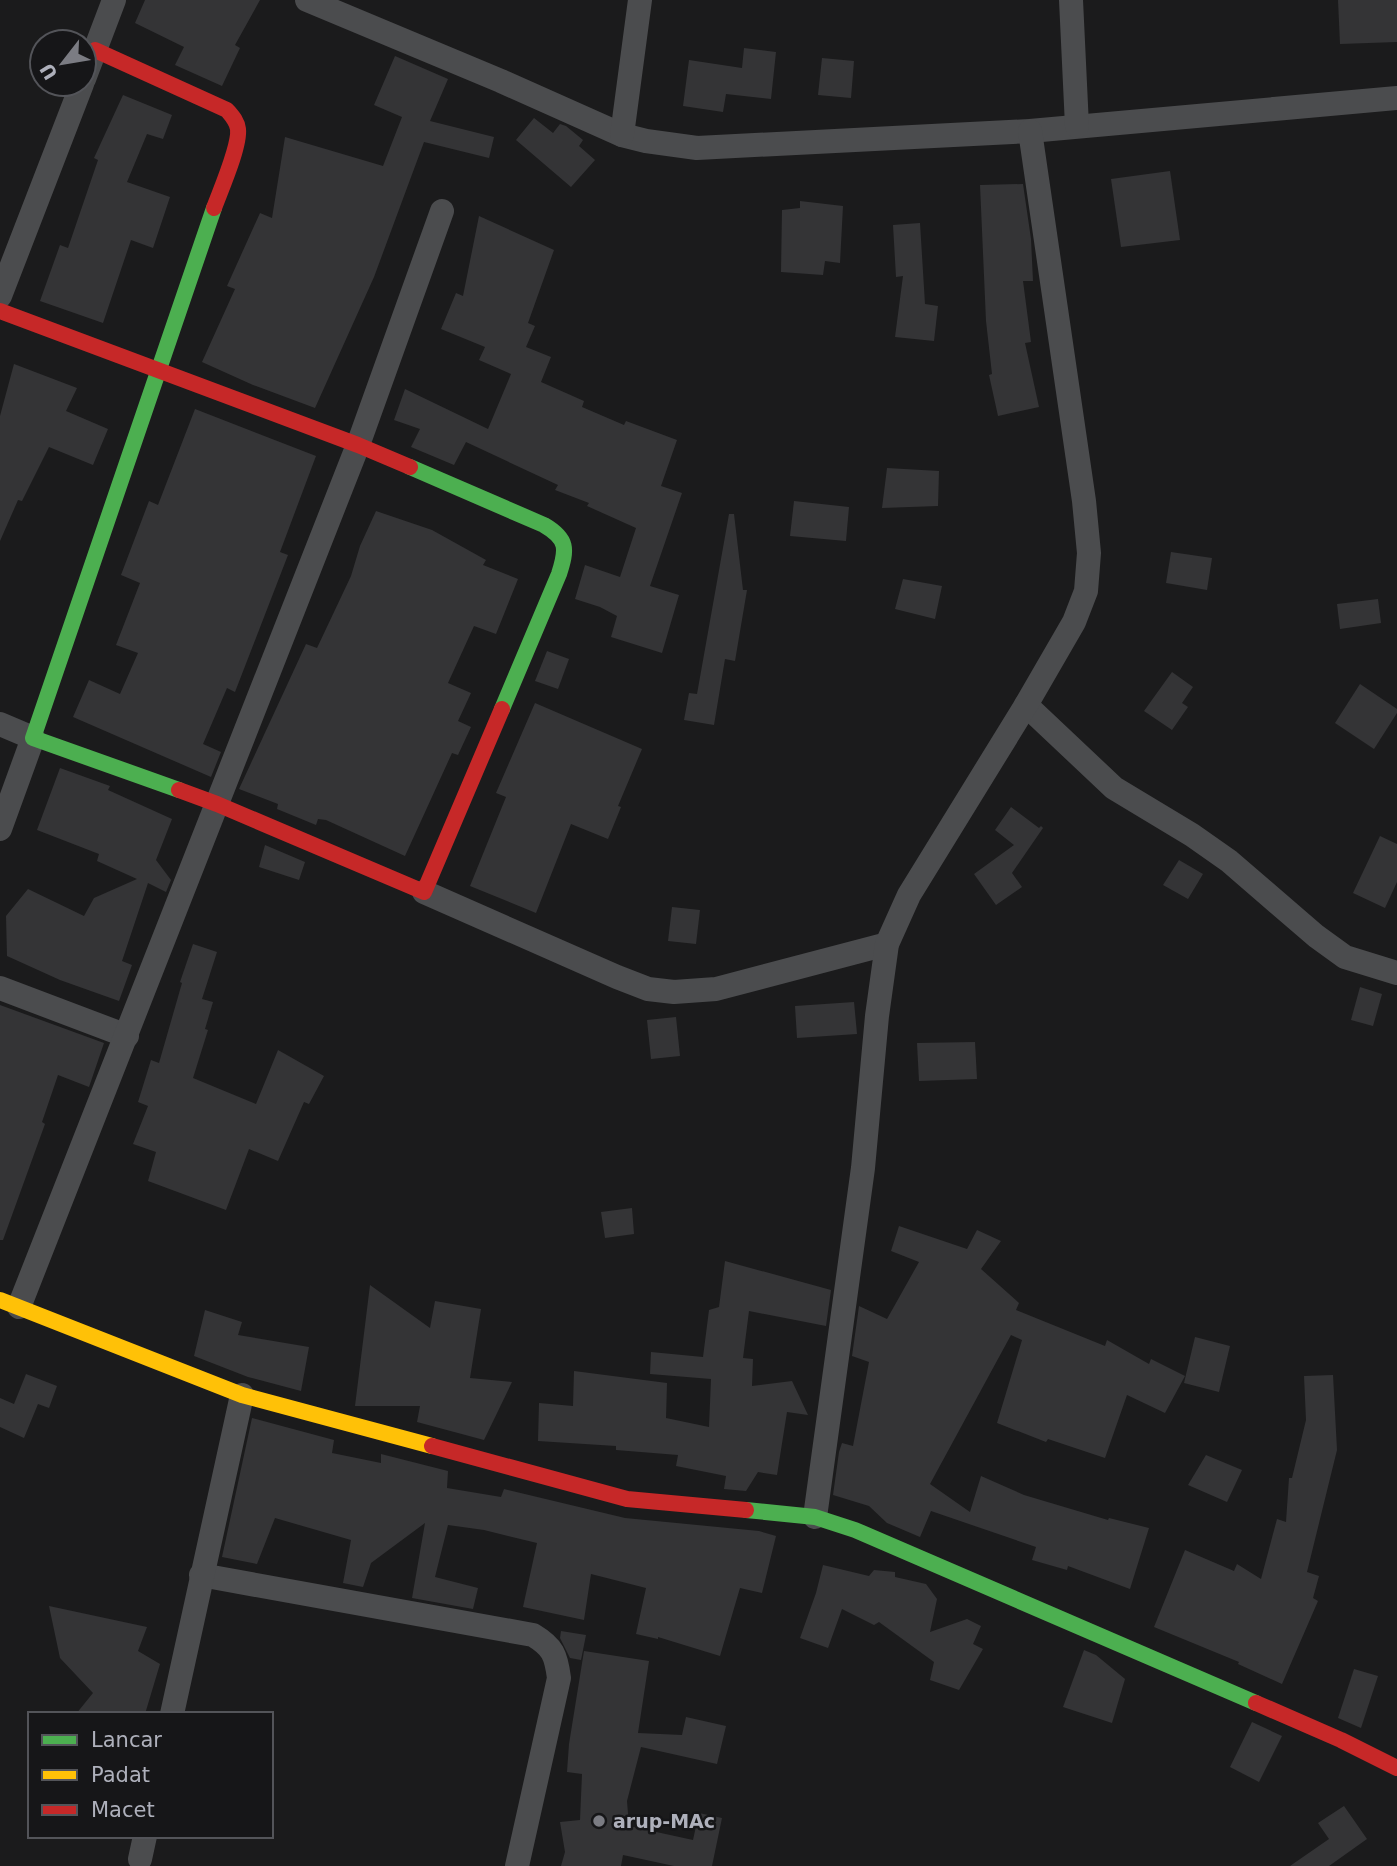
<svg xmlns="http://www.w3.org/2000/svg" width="1397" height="1866" font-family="'DejaVu Sans',sans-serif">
	<rect width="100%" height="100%" fill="#1b1b1c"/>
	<g fill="#343436">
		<polygon points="145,0 260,0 235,45 240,48 222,86 175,65 184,47 135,23"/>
		<polygon points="1338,0 1397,0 1397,42 1340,44"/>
		<polygon points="744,48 776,52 771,99 726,94 723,112 683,106 689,60 742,68"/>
		<polygon points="395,56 448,79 430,121 494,137 489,158 424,142 374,277 315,408 253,385 202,362 235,289 227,286 260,213 272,218 285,137 383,166 402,117 374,105"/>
		<polygon points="822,58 854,61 851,98 818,95"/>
		<polygon points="123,95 172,115 163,139 147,134 127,182 170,197 153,248 131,240 103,323 40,301 60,245 68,248 98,160 94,158"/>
		<polygon points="534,118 553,133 560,124 566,126 583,140 579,146 595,160 571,187 516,140"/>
		<polygon points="1170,171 1180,240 1121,247 1111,179"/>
		<polygon points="1023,184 1031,239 1033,281 1023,281 1031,342 1025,343 1039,407 998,416 989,375 992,374 986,321 980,185"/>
		<polygon points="800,201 843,206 840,263 825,261 823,275 781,272 782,210 800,208"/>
		<polygon points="479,216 554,250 528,323 535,326 526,347 551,357 541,382 584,401 582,407 624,425 626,421 677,440 661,486 682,493 650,586 679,595 662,653 611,637 617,616 600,607 575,599 585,565 620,577 636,528 587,506 589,503 555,490 558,485 466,442 454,465 411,447 420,429 394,420 405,389 488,429 511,374 479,360 485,347 441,329 456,293 463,296"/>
		<polygon points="920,223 925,304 938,306 934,341 895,337 903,276 896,277 893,225"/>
		<polygon points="14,364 77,388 66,411 108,429 93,465 49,447 22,501 18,500 0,541 0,416"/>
		<polygon points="195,409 316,456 280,552 288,555 235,692 227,688 203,744 221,752 211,777 73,717 89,680 120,694 138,653 116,645 140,583 121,575 149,501 158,505"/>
		<polygon points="887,468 939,471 938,506 882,508"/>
		<polygon points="794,501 849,507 846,541 790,536"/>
		<polygon points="376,511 432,530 486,560 483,565 518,579 496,634 474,626 448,683 471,693 458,721 471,727 458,755 452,753 405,856 326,820 318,819 316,825 277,809 278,804 239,789 306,644 317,648 351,576 360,546"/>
		<polygon points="729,514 734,514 743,590 747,590 735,661 725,659 714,725 684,720 689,693 697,694"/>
		<polygon points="1171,552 1212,558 1207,590 1166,583"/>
		<polygon points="903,579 942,586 935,619 895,609"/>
		<polygon points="1378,599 1381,623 1340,629 1337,604"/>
		<polygon points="547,651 569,659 558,689 535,681"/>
		<polygon points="1172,672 1193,687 1182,703 1188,707 1172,730 1144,711"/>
		<polygon points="1360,684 1397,709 1397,713 1374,749 1335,723"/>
		<polygon points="535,703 642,749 618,806 621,807 608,839 571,824 536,913 470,886 506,797 496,793"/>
		<polygon points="60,768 110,786 108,790 172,819 156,860 171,880 166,892 148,883 122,961 132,965 119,1001 60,980 7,956 6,916 28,889 84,916 94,898 137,879 97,861 99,854 37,830"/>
		<polygon points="1011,807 1039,828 1041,826 1043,828 1012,873 1022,887 996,905 974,874 1014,845 995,830"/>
		<polygon points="1380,836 1397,844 1397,882 1385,908 1353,893"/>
		<polygon points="265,845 305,862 299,880 259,867"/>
		<polygon points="1179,860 1203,874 1188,899 1163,885"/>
		<polygon points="672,907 700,910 696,944 668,941"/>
		<polygon points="193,944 217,952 202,999 213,1002 205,1029 208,1030 193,1078 256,1104 278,1050 324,1076 309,1104 304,1102 278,1161 249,1149 226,1210 148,1181 156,1152 133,1144 148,1106 138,1102 151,1060 159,1063 182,983 180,982"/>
		<polygon points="1360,987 1382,994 1373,1026 1351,1020"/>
		<polygon points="854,1002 857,1034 797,1038 795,1006"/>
		<polygon points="0,1005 104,1043 89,1087 58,1075 42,1122 45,1124 3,1240 0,1240"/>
		<polygon points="676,1017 680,1056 651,1059 647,1020"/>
		<polygon points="975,1042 977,1079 919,1081 917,1043"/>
		<polygon points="632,1208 634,1234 605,1238 601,1212"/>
		<polygon points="899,1226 967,1249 977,1230 1001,1241 981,1269 1019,1303 1016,1310 1105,1346 1107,1340 1149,1364 1151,1359 1185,1376 1165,1413 1127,1395 1105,1458 1048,1439 1046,1442 997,1423 1022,1340 1011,1335 930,1484 970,1512 981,1476 1024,1495 1108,1520 1109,1518 1149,1528 1130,1589 1068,1566 1067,1570 1032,1560 1036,1547 931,1511 920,1537 887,1523 869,1506 833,1495 839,1452 842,1443 853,1446 869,1362 852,1356 859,1306 887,1319 919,1262 891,1251"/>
		<polygon points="725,1261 831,1290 826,1326 749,1311 743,1358 753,1359 752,1386 792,1381 808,1415 787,1412 777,1475 758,1472 746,1491 724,1489 726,1476 676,1466 678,1455 616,1450 616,1446 538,1441 539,1403 573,1406 574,1371 667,1383 666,1418 709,1427 711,1379 650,1374 651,1352 703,1357 709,1310 719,1307"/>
		<polygon points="370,1285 430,1328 435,1301 481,1309 470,1378 512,1382 484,1440 417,1422 420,1406 355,1406"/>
		<polygon points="205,1310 242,1322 238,1335 309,1347 301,1391 248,1377 194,1356"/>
		<polygon points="1195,1337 1230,1346 1219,1392 1184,1383"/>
		<polygon points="26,1374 57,1386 49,1408 38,1404 24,1438 0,1427 0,1398 14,1404"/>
		<polygon points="1333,1375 1337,1450 1307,1572 1319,1576 1313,1598 1318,1601 1282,1684 1238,1664 1239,1662 1154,1627 1185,1550 1234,1571 1237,1564 1261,1579 1277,1519 1286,1522 1289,1478 1292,1478 1306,1420 1304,1376"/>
		<polygon points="252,1418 334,1440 332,1453 381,1463 381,1454 448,1471 447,1488 501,1497 504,1489 625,1518 759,1531 776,1536 762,1593 740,1588 720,1656 658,1637 658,1639 636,1634 646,1588 591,1574 584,1620 523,1607 537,1543 484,1530 448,1525 435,1577 478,1588 473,1609 412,1598 425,1523 371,1563 363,1587 343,1583 351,1540 275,1518 257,1564 222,1557"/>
		<polygon points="1206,1455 1242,1470 1227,1502 1188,1485"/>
		<polygon points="823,1565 869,1576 874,1570 895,1572 895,1577 926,1584 937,1599 930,1632 967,1619 981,1626 973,1644 983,1649 959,1690 930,1680 934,1662 879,1622 874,1625 842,1609 828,1648 800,1638 816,1593"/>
		<polygon points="49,1606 147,1627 138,1651 160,1664 145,1714 76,1714 93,1693 60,1658"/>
		<polygon points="561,1631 586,1635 581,1660 570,1658 560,1638"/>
		<polygon points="1084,1650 1096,1655 1125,1679 1112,1723 1063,1707"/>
		<polygon points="584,1651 649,1661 638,1733 682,1735 686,1717 726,1726 717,1764 641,1747 627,1801 629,1826 693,1840 699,1813 722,1818 712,1866 674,1866 623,1855 621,1866 561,1866 565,1852 560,1822 580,1820 582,1774 567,1772 569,1744"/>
		<polygon points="1354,1669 1378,1676 1361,1728 1338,1718"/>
		<polygon points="1252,1722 1282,1736 1259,1782 1230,1767"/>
		<polygon points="1344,1806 1367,1839 1329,1866 1290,1866 1329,1839 1318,1823"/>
	</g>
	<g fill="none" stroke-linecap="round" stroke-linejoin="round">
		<g stroke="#4b4c4e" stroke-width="24">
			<polyline points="307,0 501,81 622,135 646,141 697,148 1030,131 1397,98"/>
			<polyline points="1071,0 1077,126"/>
			<polyline points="84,79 114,0"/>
			<polyline points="622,135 640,0"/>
			<polyline points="0,296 82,84"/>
			<polyline points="1026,705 1114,788 1192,835 1229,861 1316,936 1345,957 1397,973"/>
			<polyline points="0,724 33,738 0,829"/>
			<polyline points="424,892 617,977 648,989 674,992 716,989 887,944"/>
			<polyline points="0,988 127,1036"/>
			<polyline points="19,1307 358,445 442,211"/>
			<polyline points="815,1517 863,1168 877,1016 887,944 909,895 1026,705 1074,622 1086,591 1089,553 1084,501 1030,131"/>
			<path d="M201,1575L533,1635C553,1647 556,1655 559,1678L517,1866"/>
			<polyline points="172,1714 242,1395"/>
			<polyline points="140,1859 145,1836"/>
		</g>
		<g stroke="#4caf50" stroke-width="16">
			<path d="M410,467L544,525C568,539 567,549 559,574L502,709"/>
			<polyline points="179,790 33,738 214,208"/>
			<polyline points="746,1510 815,1517 855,1530 1256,1703"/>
		</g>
		<polyline stroke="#ffc107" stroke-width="16" points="0,1300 242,1395 432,1446"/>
		<g stroke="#c62828" stroke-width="16">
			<path d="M95,50L227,110C232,116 237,121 238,129C240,146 221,189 214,208"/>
			<polyline points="0,311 358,445 410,467"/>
			<polyline points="179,790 217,804 424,892 502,709"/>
			<polyline points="432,1446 627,1499 746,1510"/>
			<polyline points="1256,1703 1341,1740 1397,1768"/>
		</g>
	</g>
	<circle fill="#7b7c83" stroke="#161618" stroke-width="2.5" cx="599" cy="1821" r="7"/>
	<g text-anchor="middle" stroke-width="5" stroke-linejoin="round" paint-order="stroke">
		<g font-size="19" font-weight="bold" fill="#aeb0bb" stroke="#161618" text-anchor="start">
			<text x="613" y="1828">arup-MAc</text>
		</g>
	</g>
	<rect x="28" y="1712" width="245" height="126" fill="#161618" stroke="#535459" stroke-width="2"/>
	<rect x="42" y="1735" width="35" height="10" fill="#4caf50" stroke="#535459" stroke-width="2"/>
	<text x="91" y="1747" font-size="21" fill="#aeb0bb">Lancar</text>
	<rect x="42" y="1770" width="35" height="10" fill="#ffc107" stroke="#535459" stroke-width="2"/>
	<text x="91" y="1782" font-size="21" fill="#aeb0bb">Padat</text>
	<rect x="42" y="1805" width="35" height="10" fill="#c62828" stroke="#535459" stroke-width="2"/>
	<text x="91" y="1817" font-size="21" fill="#aeb0bb">Macet</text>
	<g transform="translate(63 63) rotate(239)"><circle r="33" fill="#161618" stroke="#535459" stroke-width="2"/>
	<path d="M0-5L12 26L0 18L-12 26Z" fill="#7b7c83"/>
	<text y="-10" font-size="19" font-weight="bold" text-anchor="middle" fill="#aeb0bb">U</text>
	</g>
</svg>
